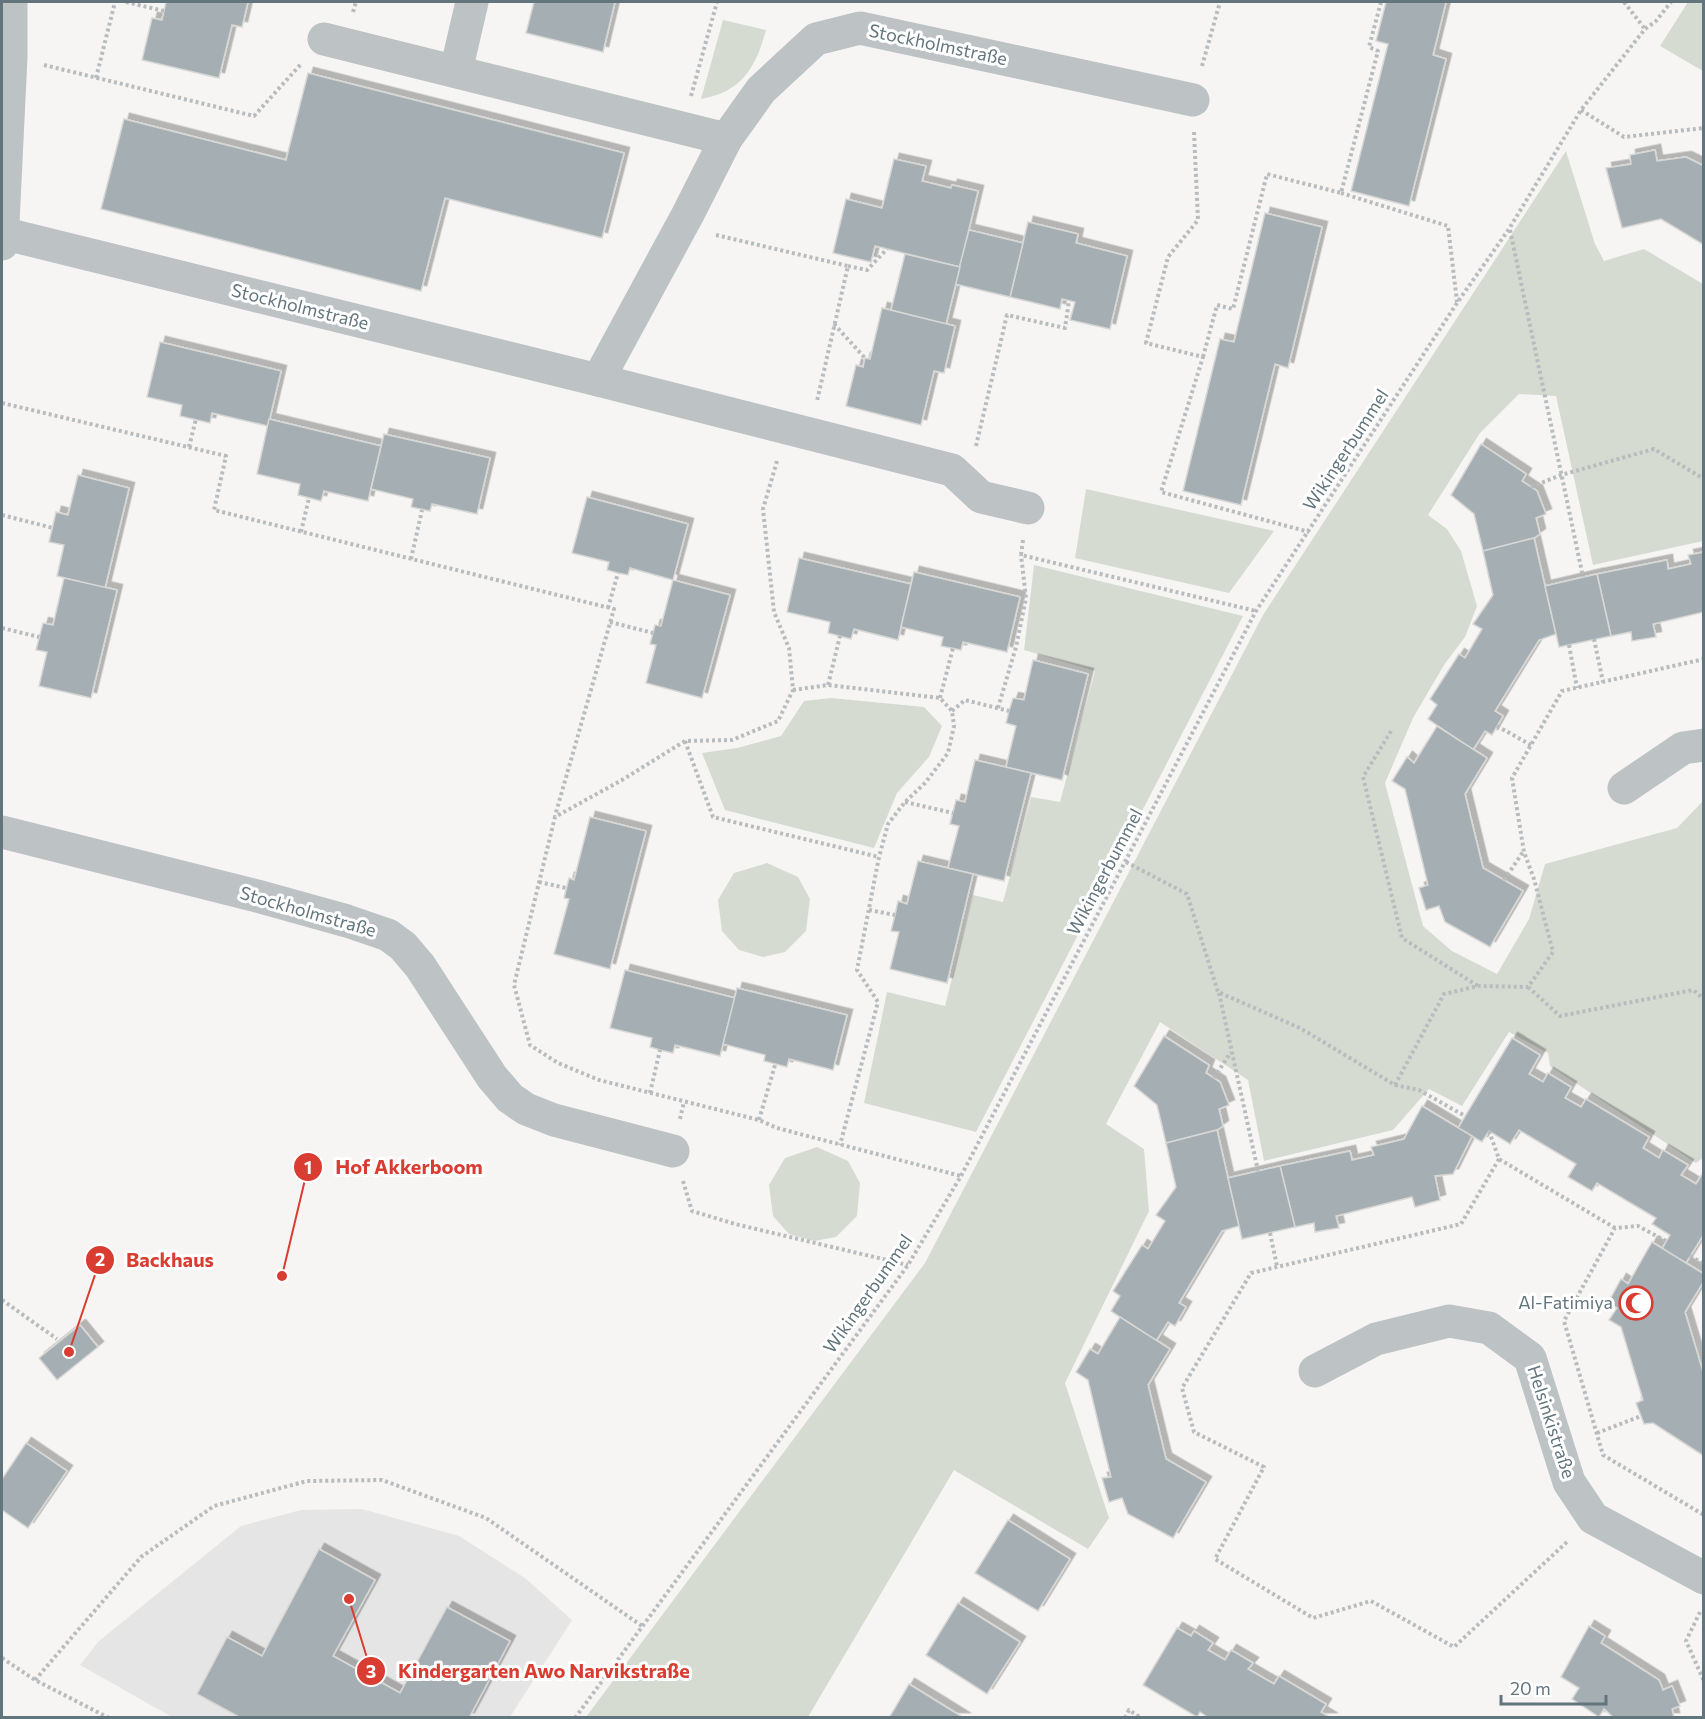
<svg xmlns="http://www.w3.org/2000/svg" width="1705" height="1719" font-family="Commissioner,sans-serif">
	<defs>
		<filter id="shadow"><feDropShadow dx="5.5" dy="-5.5" stdDeviation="0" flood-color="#0004"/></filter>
	</defs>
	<rect width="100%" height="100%" fill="#f6f5f3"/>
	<polygon fill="#e4e5e4" points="362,1509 459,1536 525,1578 572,1620 510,1717 172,1717 80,1665 99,1641 241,1526 301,1510"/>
	<g fill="#d6dbd2">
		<polygon points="1688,2 1703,2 1703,71 1660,46"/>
		<path d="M723,20L766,30C756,67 742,92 701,99Z"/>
		<polygon points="1566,151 1595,244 1604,261 1644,249 1703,284 1703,541 1593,565 1556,396 1519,394 1480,433 1428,515 1447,529 1461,551 1477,606 1465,637 1444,665 1413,718 1385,783 1423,926 1452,951 1497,974 1529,919 1545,864 1677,828 1703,801 1703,1158 1696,1163 1550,1066 1548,1053 1509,1032 1462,1106 1429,1089 1393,1130 1264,1161 1248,1080 1160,1022 1106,1124 1144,1149 1149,1211 1065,1383 1109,1518 1088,1549 954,1470 808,1717 586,1717 925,1263 1263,615"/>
		<polygon points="1086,489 1274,531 1229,593 1075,558"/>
		<polygon points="1034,565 1243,616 976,1132 864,1103 887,992 945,1006 973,895 1003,902 1031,797 1060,802 1095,671 1024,650"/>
		<polygon points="831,698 924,707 942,726 929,757 897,793 874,848 725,810 702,753 737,748 781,736 804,701"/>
		<polygon points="767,863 798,877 810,899 806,931 785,952 763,957 739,950 722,931 718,900 734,873"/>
		<polygon points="817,1147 848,1161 860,1183 857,1216 836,1237 814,1241 789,1234 773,1216 769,1185 785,1158"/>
	</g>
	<g fill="#a5aeb2" stroke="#d7d7d5" stroke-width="1.5" filter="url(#shadow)">
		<polygon points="164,2 248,2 242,27 232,25 219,78 142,60 152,18 162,20 166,2"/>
		<polygon points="534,2 615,2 603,52 526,33"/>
		<polygon points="1386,2 1446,2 1433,55 1446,59 1409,206 1351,191 1388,44 1376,41"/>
		<polygon points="308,73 624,153 602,238 445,198 421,291 101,209 124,119 286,160"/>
		<polygon points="1655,150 1657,161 1686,157 1704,166 1704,245 1661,219 1622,228 1606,168 1631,164 1630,155"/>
		<polygon points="894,159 926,166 922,181 951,188 952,185 978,191 960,267 875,246 871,262 833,253 846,199 882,208"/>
		<polygon points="1265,213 1322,227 1288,368 1275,364 1241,505 1183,491 1220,339 1234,342"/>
		<polygon points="1028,222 1078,234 1076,243 1127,256 1110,329 1070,320 1075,302 1062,299 1060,309 1010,297"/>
		<polygon points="969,230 1023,243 1010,297 955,284"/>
		<polygon points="905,254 960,267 946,324 891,310"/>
		<polygon points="882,308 955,326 944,373 934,371 921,425 846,406 856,365 863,367 865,358 870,359"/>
		<polygon points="160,342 281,371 268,426 212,413 210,423 180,416 182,405 147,397"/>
		<polygon points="269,419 381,446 368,501 324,491 321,501 298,495 300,484 257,474"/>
		<polygon points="384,434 490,458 477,514 432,504 430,511 411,507 413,499 371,489"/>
		<polygon points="1481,444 1526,474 1522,481 1537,491 1546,514 1536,518 1540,534 1534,538 1483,551 1474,514 1451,495"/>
		<polygon points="78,475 129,488 105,588 57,576 64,545 49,542 56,512 68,515"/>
		<polygon points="587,497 688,524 673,580 630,568 628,575 618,573 607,570 609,562 572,553"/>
		<polygon points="1534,538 1556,634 1539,640 1495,711 1503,716 1492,735 1485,731 1473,750 1428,719 1437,705 1430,699 1459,654 1465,658 1482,629 1473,624 1493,595 1483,551"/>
		<polygon points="1704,552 1704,612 1653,624 1656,637 1632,641 1631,632 1611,636 1597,574 1667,560 1668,569 1691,564 1688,555"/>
		<polygon points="799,558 911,584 898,640 854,629 851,639 828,633 830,622 787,612"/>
		<polygon points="914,572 1020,597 1007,652 963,642 961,650 941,646 943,637 901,627"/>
		<polygon points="1597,574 1611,636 1559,647 1545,586"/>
		<polygon points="64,578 117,590 91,698 39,686 47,652 36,650 43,623 53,625"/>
		<polygon points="673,580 730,595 702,698 646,683 656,645 650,644 653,633 655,625 661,626"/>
		<polygon points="1033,660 1088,674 1062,780 1006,767 1016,726 1006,723 1009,711 1013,698 1024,700"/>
		<polygon points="1437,726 1487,758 1465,794 1483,868 1523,891 1490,947 1445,922 1439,906 1426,910 1419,888 1428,885 1405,789 1392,781 1407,757 1414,763"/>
		<polygon points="975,760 1031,773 1004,881 948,868 959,826 950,824 956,800 965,802"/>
		<polygon points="590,817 646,831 610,969 554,954 569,899 564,898 569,878 574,880"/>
		<polygon points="918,861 973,874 947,983 890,969 899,932 891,931 895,915 898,901 907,904"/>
		<polygon points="625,970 735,998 720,1056 675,1045 673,1053 660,1050 650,1047 652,1038 610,1028"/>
		<polygon points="737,988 847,1015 833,1070 789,1059 787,1067 764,1061 765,1055 723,1044"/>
		<polygon points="1164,1036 1209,1065 1206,1073 1220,1082 1229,1105 1219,1109 1223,1126 1217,1130 1166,1143 1157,1105 1134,1086"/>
		<polygon points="1512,1038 1540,1055 1529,1074 1543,1082 1548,1073 1571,1087 1565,1098 1581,1107 1586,1099 1649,1137 1643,1148 1659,1158 1663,1150 1688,1165 1681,1175 1696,1184 1704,1171 1704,1234 1686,1263 1662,1249 1670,1235 1652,1224 1656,1218 1597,1183 1592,1191 1568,1177 1576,1164 1519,1130 1510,1144 1489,1131 1482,1142 1458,1128"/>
		<polygon points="1422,1106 1472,1136 1453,1174 1435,1176 1440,1200 1415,1207 1412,1197 1336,1216 1339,1228 1326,1230 1315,1232 1314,1223 1295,1227 1280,1166 1350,1151 1352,1160 1374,1155 1371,1147 1404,1139"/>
		<polygon points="1217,1130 1239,1226 1222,1231 1179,1303 1186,1307 1175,1326 1168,1322 1156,1341 1111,1311 1120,1296 1113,1291 1142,1245 1148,1249 1165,1221 1156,1215 1176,1187 1166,1143"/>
		<polygon points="1280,1166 1295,1227 1242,1239 1228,1178"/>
		<polygon points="1652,1242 1704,1274 1704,1281 1685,1312 1704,1375 1704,1456 1653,1423 1644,1424 1636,1403 1643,1400 1621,1327 1609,1320 1617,1308 1608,1303 1621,1279 1628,1284"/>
		<polygon points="1120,1317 1170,1349 1148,1385 1166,1459 1206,1482 1173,1538 1128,1514 1122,1498 1109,1502 1102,1478 1111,1477 1088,1380 1076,1372 1090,1349 1098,1354"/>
		<polygon points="80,1325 98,1347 57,1380 39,1358"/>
		<polygon points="26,1443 67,1471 28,1528 2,1510 2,1479"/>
		<polygon points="1008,1520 1070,1559 1038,1611 975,1573"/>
		<polygon points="319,1549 375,1580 333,1656 400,1693 447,1607 510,1641 469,1718 241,1718 197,1694 227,1637 262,1656"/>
		<polygon points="958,1603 1020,1642 987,1694 926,1655"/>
		<polygon points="1589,1626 1605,1636 1601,1643 1659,1680 1663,1690 1672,1686 1680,1706 1672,1709 1674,1718 1614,1718 1604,1709 1599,1717 1572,1699 1579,1688 1561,1677"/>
		<polygon points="1177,1628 1191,1636 1194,1631 1213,1643 1208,1650 1225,1660 1231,1650 1253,1663 1248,1669 1274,1684 1279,1676 1326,1704 1321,1712 1331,1718 1209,1718 1200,1712 1197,1717 1143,1685"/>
		<polygon points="909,1684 964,1718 889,1718"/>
	</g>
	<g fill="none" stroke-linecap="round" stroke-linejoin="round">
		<g stroke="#b9bcbe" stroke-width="4" stroke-dasharray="3 3" stroke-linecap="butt">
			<polyline points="126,2 164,11"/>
			<polyline points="1624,2 1645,29"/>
			<polyline points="353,12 356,2"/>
			<polyline points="44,65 254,116 301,64"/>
			<polyline points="1202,66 1220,2"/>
			<polyline points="96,78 115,2"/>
			<polyline points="691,96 717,2"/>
			<polyline points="1581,110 1624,137 1704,128"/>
			<polyline points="1194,132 1198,220 1168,257 1146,343 1203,357 1161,492 1309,532"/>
			<polyline points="1341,193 1448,226 1457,302"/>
			<polyline points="1510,230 1583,577"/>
			<polyline points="716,235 848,266 817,401"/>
			<polyline points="848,266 867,270 887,249"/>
			<polyline points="834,324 865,358"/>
			<polyline points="1203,357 1217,305 1233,309 1267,174 1341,193 1378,51 1369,47 1381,2"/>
			<polyline points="2,403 226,456 214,510 614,609 555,816"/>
			<polyline points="976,446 1007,315 1065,328 1069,301"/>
			<polyline points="189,447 196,419"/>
			<polyline points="777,461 763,509 774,612 789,648 793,690 778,721 732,740 685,741 622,780 555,817 514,985 530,1045 558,1063 599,1080 759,1120 777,1128 961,1176"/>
			<polyline points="1531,487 1561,475 1654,449 1704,479"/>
			<polyline points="2,515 53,528"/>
			<polyline points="301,532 309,498"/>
			<polyline points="1023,540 1021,555 1256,611"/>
			<polyline points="411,559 422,510"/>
			<polyline points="608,608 618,573"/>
			<polyline points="610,622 653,633"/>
			<polyline points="2,628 39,637"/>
			<polyline points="1594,639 1603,682"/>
			<polyline points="1569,645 1577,688"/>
			<polyline points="828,685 840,636"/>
			<polyline points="793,690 828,685 940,698 952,711 954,726 948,753 925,783 905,802 888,824 879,857 857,970 878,1002 840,1145"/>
			<polyline points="940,698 953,648"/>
			<polyline points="998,708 1016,647 1026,598 1021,555"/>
			<polyline points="952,711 965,700 1009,711"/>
			<polyline points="1497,726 1531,745"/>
			<polyline points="1391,731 1363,777 1402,938 1478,986"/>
			<polyline points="685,741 713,817 879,857"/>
			<polyline points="905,802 953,813"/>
			<polyline points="1126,862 1187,894 1218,992 1300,1028 1395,1085 1419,1090 1465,1116"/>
			<polyline points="1504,880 1523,852"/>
			<polyline points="539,882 566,888"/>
			<polyline points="869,910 895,915"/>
			<polyline points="1528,987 1560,1016 1693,990 1704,999"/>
			<polyline points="1219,993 1258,1171"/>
			<polyline points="1214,1078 1231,1052"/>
			<polyline points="1395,1085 1444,994 1478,986 1528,987 1553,952 1534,879 1524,852 1512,778 1562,691 1704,659"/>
			<polyline points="650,1093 660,1050"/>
			<polyline points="680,1119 684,1102"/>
			<polyline points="759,1120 775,1065"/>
			<polyline points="1489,1131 1499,1159 1615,1228"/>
			<polyline points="1499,1159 1461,1224 1251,1273 1182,1388 1194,1432 1264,1467 1215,1559 1313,1618 1371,1601 1454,1647 1568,1541"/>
			<polyline points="683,1181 692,1211 735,1224 908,1265"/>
			<polyline points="1270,1233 1277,1266"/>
			<polyline points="1666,1241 1638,1226 1615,1228 1564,1321 1603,1455 1704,1515"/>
			<polyline points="1690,1256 1704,1264"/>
			<polyline points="2,1300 57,1339"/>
			<polyline points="1597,1433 1641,1416"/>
			<polyline points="1700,1612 1686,1641 1704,1681"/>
			<polyline points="2,1658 35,1680 109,1718"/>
			<polyline points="35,1680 141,1557 214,1506 307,1481 382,1480 486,1518 642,1626"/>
			<polyline points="575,1718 908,1265 961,1176 1256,611 1457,303 1509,229 1581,110 1645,29 1656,21 1671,2"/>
			<polyline points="1125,1718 1129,1710 1141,1718"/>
		</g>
		<g stroke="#bdc2c4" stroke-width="33">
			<polyline points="324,39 726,139"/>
			<polyline points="456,71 472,2"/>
			<polyline points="2,233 598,380 952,470 981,497 1028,508"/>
			<polyline points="2,244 11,57 11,2"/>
			<polyline points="598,380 688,214 726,139 761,90 816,39 860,28 1193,100"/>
			<polyline points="1624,788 1683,748 1704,745"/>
			<polyline points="2,832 257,896 347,921 388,935 403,946 420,966 492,1077 510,1098 526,1109 554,1120 673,1151"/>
			<polyline points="1315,1371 1376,1339 1449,1321 1489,1328 1530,1358 1569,1482 1593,1518 1704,1578"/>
		</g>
	</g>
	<defs>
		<g id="mosque-ring" transform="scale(1.725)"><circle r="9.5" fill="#fff" stroke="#d93c30" stroke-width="1.5"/><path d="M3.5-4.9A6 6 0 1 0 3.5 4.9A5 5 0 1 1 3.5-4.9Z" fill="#d93c30"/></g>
	</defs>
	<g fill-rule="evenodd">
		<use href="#mosque-ring" x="1636" y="1303"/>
	</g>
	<g text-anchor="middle" stroke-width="6" stroke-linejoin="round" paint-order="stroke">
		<g font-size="18" fill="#63757c" stroke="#fff">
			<text transform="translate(938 45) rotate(12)" y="6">Stockholmstraße</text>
			<text transform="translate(300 307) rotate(14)" y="6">Stockholmstraße</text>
			<text transform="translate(1346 450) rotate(-57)" y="6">Wikingerbummel</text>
			<text transform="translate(1105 872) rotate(-62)" y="6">Wikingerbummel</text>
			<text transform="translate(308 912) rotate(16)" y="6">Stockholmstraße</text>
			<text transform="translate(868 1294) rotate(-55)" y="6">Wikingerbummel</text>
			<text transform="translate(1551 1422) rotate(72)" y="6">Helsinkistraße</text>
		</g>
		<g font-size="18" fill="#63757c" stroke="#fff" text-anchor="end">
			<text x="1613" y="1309">Al-Fatimiya</text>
		</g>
	</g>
	<path fill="none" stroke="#d93c30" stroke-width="2" d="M282 1276L308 1167M69 1352L100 1260M349 1599L371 1671"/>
	<g fill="#d93c30" stroke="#fff" stroke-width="2">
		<circle cx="282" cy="1276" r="6"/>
		<circle cx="69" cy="1352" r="6"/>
		<circle cx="349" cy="1599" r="6"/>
		<circle cx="308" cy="1167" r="15"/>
		<circle cx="100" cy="1260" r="15"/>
		<circle cx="371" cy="1671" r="15"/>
	</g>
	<g font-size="18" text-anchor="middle" font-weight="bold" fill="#fff">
		<text x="308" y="1174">1</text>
		<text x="100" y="1266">2</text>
		<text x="371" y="1678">3</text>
	</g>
	<g font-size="20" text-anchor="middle" font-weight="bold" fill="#d93c30" stroke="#fff" stroke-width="6" stroke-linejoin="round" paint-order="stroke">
		<text x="409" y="1174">Hof Akkerboom</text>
		<text x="170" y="1267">Backhaus</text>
		<text x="544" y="1678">Kindergarten Awo Narvikstraße</text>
	</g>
	<rect width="1705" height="1719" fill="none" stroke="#63757c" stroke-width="6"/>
	<path d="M1501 1695v9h105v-9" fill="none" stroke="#63757c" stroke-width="3"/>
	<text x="1510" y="1695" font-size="18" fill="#63757c" stroke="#ffffff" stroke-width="4.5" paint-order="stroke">20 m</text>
</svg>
